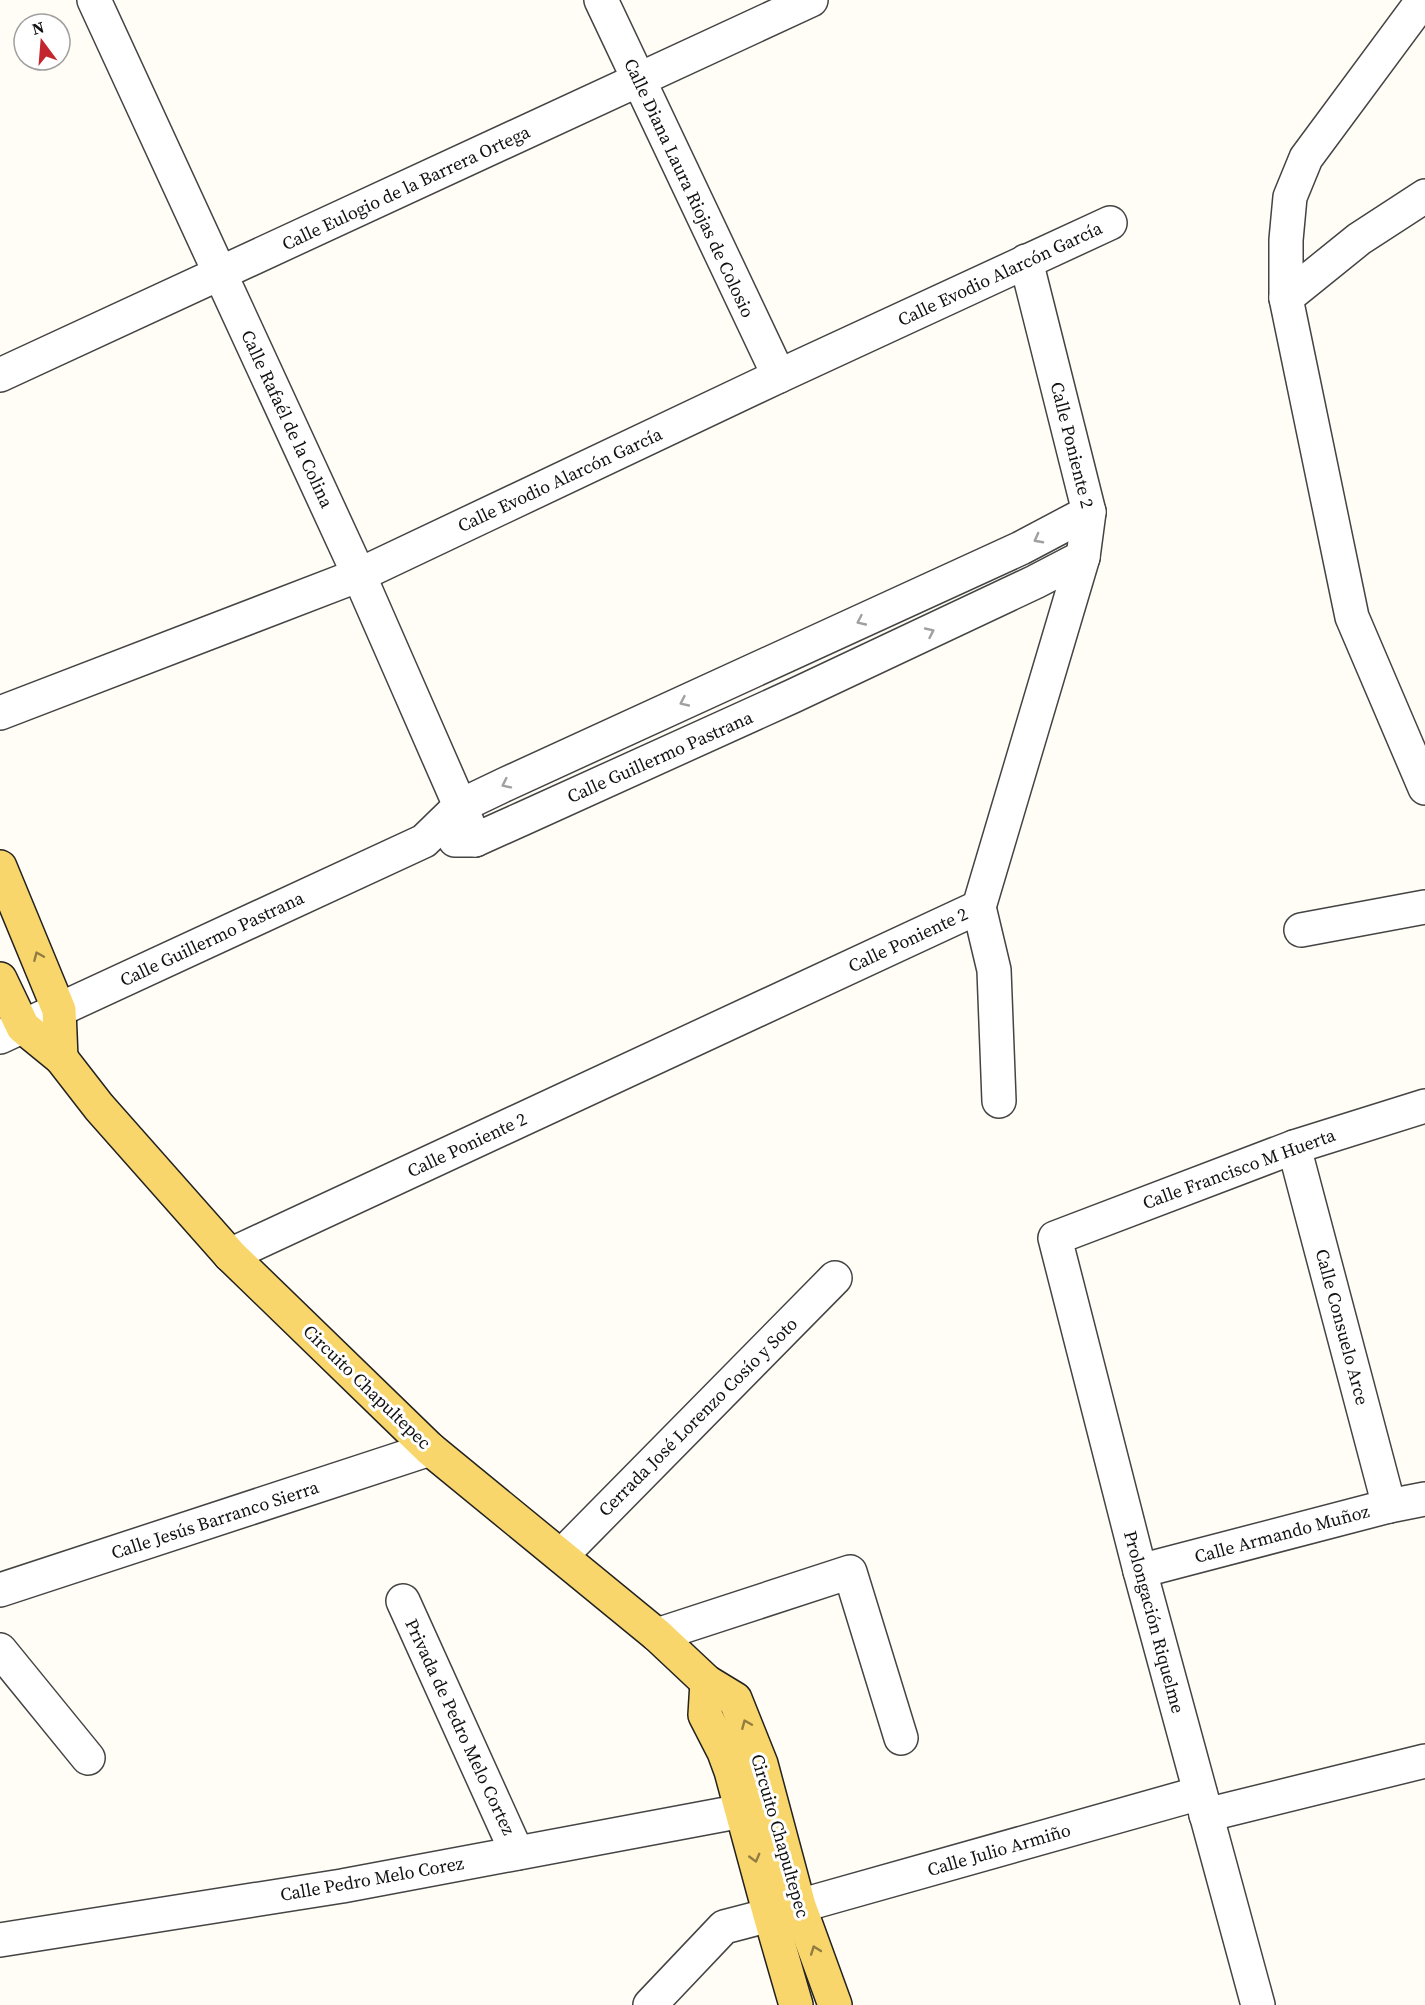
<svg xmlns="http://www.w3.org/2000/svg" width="1425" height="2005" font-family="'Source Serif 4',serif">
	<rect width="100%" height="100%" fill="#fffdf5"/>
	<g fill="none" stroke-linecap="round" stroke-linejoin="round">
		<g stroke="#444" stroke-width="36">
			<g id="minor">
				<polyline points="94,0 359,575 475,840"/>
				<polyline points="601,0 779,376"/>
				<polyline points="1425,196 1359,239 1286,298 1352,617 1425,788"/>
				<polyline points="1286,298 1286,240 1290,197 1306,158 1423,0"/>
				<polyline points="0,375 811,0"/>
				<polyline points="0,713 359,575 779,376 1110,223"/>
				<polyline points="455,840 475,840 524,818 793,696 1035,582 1083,557"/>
				<polyline points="979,907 994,970 999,1101"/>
				<polyline points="1301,930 1425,907"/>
				<polyline points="0,1037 424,841 460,806 506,784 1021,548 1089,512"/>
				<polyline points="1294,1147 1389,1506"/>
				<polyline points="230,1255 979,907 1083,557 1089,512 1026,261"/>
				<polyline points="561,1556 835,1278"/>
				<polyline points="1140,1571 1389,1506 1425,1499"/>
				<polyline points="0,1590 430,1449"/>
				<polyline points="403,1601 517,1853"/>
				<polyline points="657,1635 850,1572 901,1738"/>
				<polyline points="0,1650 88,1758"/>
				<polyline points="1206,1815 1425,1761"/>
				<polyline points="799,1906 1200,1793"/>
				<polyline points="0,1940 342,1886 742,1811"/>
				<polyline points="650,2005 724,1927 770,1915"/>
				<polyline points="1258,2005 1140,1571 1055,1238 1294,1147 1425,1106"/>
			</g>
		</g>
		<g stroke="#222" stroke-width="36">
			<g id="major">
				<polyline points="0,867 59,1010 61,1058"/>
				<polyline points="0,979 23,1027 61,1058 99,1107 230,1255 430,1449 657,1635 707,1682 735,1699 761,1764 799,1906 835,2005"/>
				<polyline points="707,1682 705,1715 724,1752 731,1771 770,1915 796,2005"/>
			</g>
		</g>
		<use href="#minor" stroke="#fff" stroke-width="33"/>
		<use href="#major" stroke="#f9d66b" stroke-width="33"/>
	</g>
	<defs><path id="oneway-chevron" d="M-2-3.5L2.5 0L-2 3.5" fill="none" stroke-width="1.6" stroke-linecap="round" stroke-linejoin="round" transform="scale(1.5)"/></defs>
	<g stroke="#a0a0a0">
		<use href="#oneway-chevron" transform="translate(1038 539) rotate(152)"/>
		<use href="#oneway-chevron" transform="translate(861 621) rotate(155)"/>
		<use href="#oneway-chevron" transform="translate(930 632) rotate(-25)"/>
		<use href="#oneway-chevron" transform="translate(684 702) rotate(155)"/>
		<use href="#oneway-chevron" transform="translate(506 784) rotate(154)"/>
	</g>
	<g stroke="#917d42">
		<use href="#oneway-chevron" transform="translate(38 956) rotate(-113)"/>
		<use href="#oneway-chevron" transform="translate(746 1724) rotate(-113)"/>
		<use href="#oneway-chevron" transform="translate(755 1858) rotate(75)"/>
		<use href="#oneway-chevron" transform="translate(815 1950) rotate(-110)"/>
	</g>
	<g text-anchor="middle" stroke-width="6" stroke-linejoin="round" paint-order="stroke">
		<g font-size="18" fill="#111" stroke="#fff">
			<text transform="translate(406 188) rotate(-25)" y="6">Calle Eulogio de la Barrera Ortega</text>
			<text transform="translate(689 188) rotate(65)" y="6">Calle Diana Laura Riojas de Colosio</text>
			<text transform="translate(1000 274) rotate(-25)" y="6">Calle Evodio Alarcón García</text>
			<text transform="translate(287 419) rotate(65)" y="6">Calle Rafaél de la Colina</text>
			<text transform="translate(1072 445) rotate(76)" y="6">Calle Poniente 2</text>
			<text transform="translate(560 480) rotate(-25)" y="6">Calle Evodio Alarcón García</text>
			<text transform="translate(660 757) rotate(-24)" y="6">Calle Guillermo Pastrana</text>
			<text transform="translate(212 939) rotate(-25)" y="6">Calle Guillermo Pastrana</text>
			<text transform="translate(908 940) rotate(-25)" y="6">Calle Poniente 2</text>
			<text transform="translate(467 1145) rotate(-25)" y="6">Calle Poniente 2</text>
			<text transform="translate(1239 1169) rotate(-20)" y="6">Calle Francisco M Huerta</text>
			<text transform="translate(1342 1327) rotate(75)" y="6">Calle Consuelo Arce</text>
			<text transform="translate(367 1387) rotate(44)" y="6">Circuito Chapultepec</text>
			<text transform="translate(698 1417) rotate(-45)" y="6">Cerrada José Lorenzo Cosío y Soto</text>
			<text transform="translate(215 1520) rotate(-18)" y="6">Calle Jesús Barranco Sierra</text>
			<text transform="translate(1282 1534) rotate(-15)" y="6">Calle Armando Muñoz</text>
			<text transform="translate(1154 1622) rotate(75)" y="6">Prolongación Riquelme</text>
			<text transform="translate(460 1727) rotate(65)" y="6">Privada de Pedro Melo Cortez</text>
			<text transform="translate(780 1836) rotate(74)" y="6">Circuito Chapultepec</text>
			<text transform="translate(999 1850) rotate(-16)" y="6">Calle Julio Armiño</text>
			<text transform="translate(372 1879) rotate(-10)" y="6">Calle Pedro Melo Corez</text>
		</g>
	</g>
	<g transform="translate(42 42) rotate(344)"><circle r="28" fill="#ffffff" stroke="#a0a0a0" stroke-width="1.5"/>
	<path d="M0-4.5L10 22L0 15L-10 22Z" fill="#c4262e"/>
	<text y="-9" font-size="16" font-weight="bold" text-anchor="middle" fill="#111111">N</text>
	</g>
</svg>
